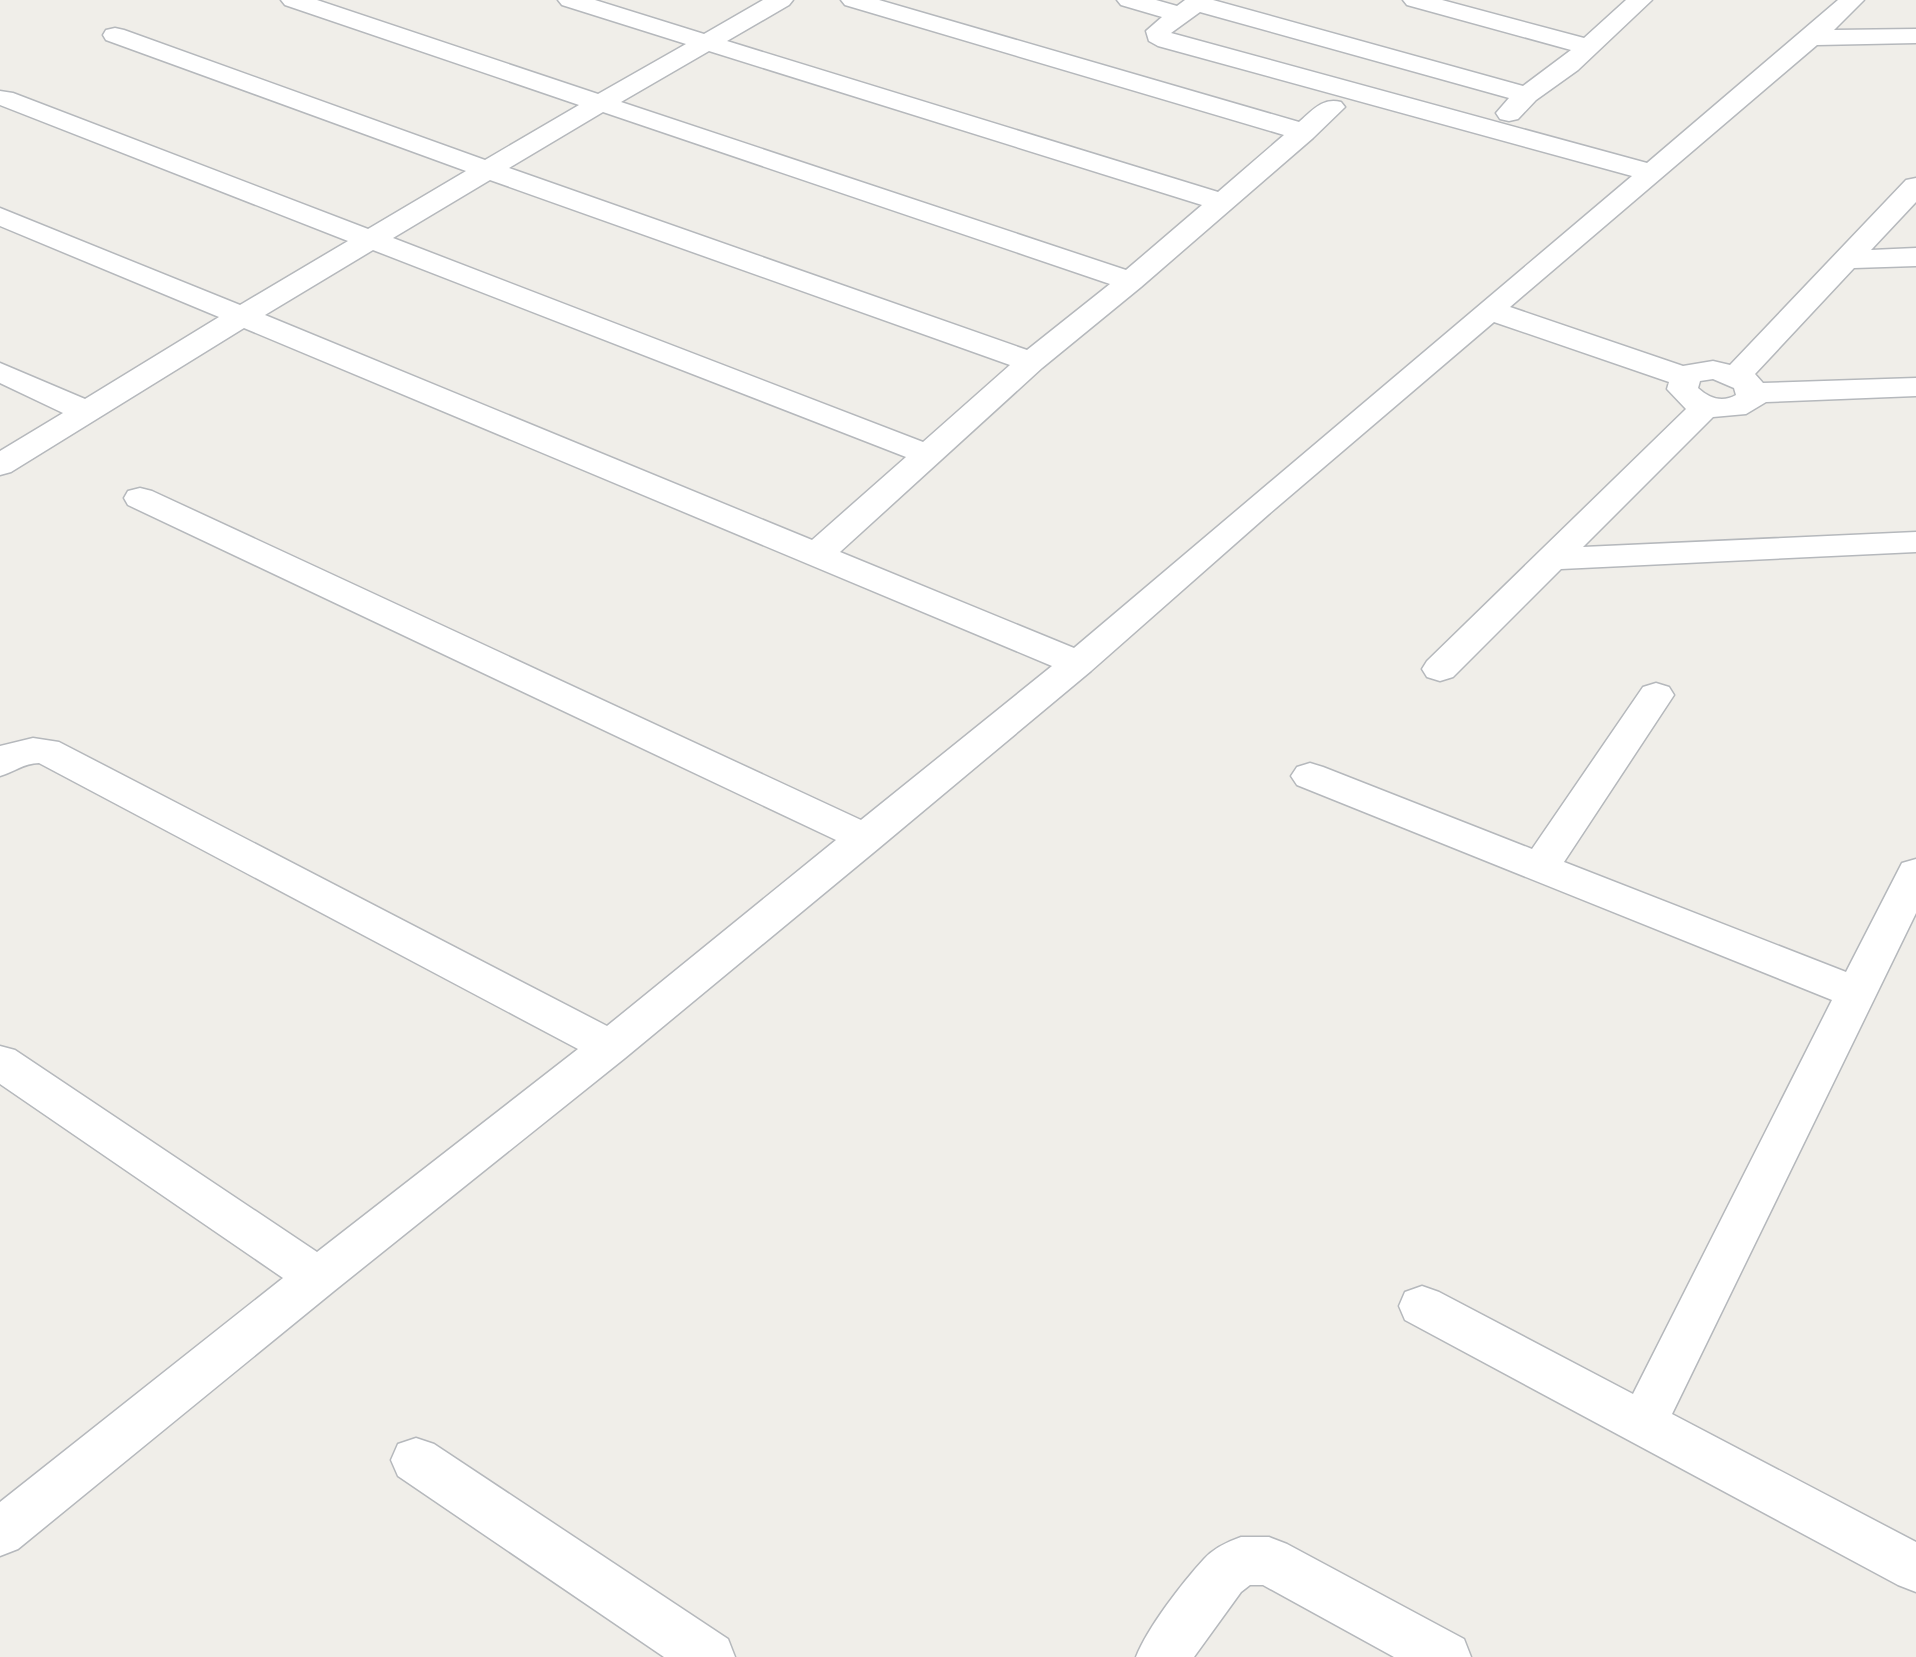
<svg xmlns="http://www.w3.org/2000/svg" width="1916" height="1657" font-family="Commissioner,sans-serif">
	<rect width="100%" height="100%" fill="#f0eee9"/>
	<g fill="none" stroke-linecap="round" stroke-linejoin="round">
		<g stroke="#b5b8bc" stroke-width="3">
			<g id="minor">
				<path d="M281,0H317L598,94L686,44L562,5L558,0H595L704,34L763,0H793L789,5L727,41L1218,192L1284,135L845,5L841,0H879L1299,122C1312,111 1322,97 1341,102L1345,107L1313,138L1141,287L1042,368L840,552L1074,648L1632,176L1158,46L1149,41L1146,31L1162,17L1121,5L1117,0H1156L1177,6L1185,0H1213L1523,86L1571,50L1407,5L1403,0H1442L1584,38L1626,0H1652L1578,70L1536,100L1518,119L1509,121L1500,119L1496,113L1509,98L1200,12L1171,33L1647,163L1838,0H1864L1834,30L1916,29V43L1817,45L1510,307L1683,366L1713,361L1730,365L1906,180L1916,178V202L1871,250L1916,248V266L1854,268L1755,374L1763,383L1916,378V396L1766,402L1746,414L1713,417L1583,547L1916,532V552L1561,569L1453,677L1440,681L1427,677L1422,669L1427,661L1686,409L1667,389L1669,382L1494,322L1269,514L1091,671L879,848L625,1058L334,1291L18,1549L0,1556V1502L283,1278L0,1084V1046L15,1050L317,1252L578,1049L39,763C24,763 14,772 0,776V746L33,738L59,742L607,1026L836,840L128,505L124,498L128,491L140,488L152,491L861,820L1052,666L244,328L11,472L0,475V451L63,413L0,383V363L85,399L219,317L0,226V208L240,305L348,241L0,105V91L13,93L368,229L466,171L106,40L103,35L106,30L115,28L124,30L485,160L579,105L285,5ZM709,51L1202,205L1126,270L621,102ZM603,112L1110,284L1027,350L509,168ZM490,180L1010,365L923,442L393,238ZM373,250L906,457L812,540L265,315ZM1713,379L1734,388L1736,395C1722,403 1709,398 1698,388L1700,381Z"/>
				<polygon points="1656,683 1669,687 1674,695 1564,862 1846,972 1902,863 1916,859 1916,913 1672,1414 1916,1542 1916,1592 1898,1585 1405,1320 1399,1306 1405,1292 1422,1286 1439,1292 1633,1394 1832,1000 1297,785 1291,776 1297,767 1310,763 1323,767 1532,849 1643,687"/>
				<polygon points="416,1438 434,1444 728,1639 735,1657 664,1657 398,1476 391,1460 398,1444"/>
				<path d="M1241,1537H1269L1287,1544L1464,1639L1471,1657H1394L1263,1585H1250L1241,1592L1194,1657H1136C1148,1627 1182,1583 1204,1559C1214,1548 1227,1542 1241,1537Z"/>
			</g>
		</g>
		<use href="#minor" fill="#fff" fill-rule="evenodd"/>
	</g>
</svg>
